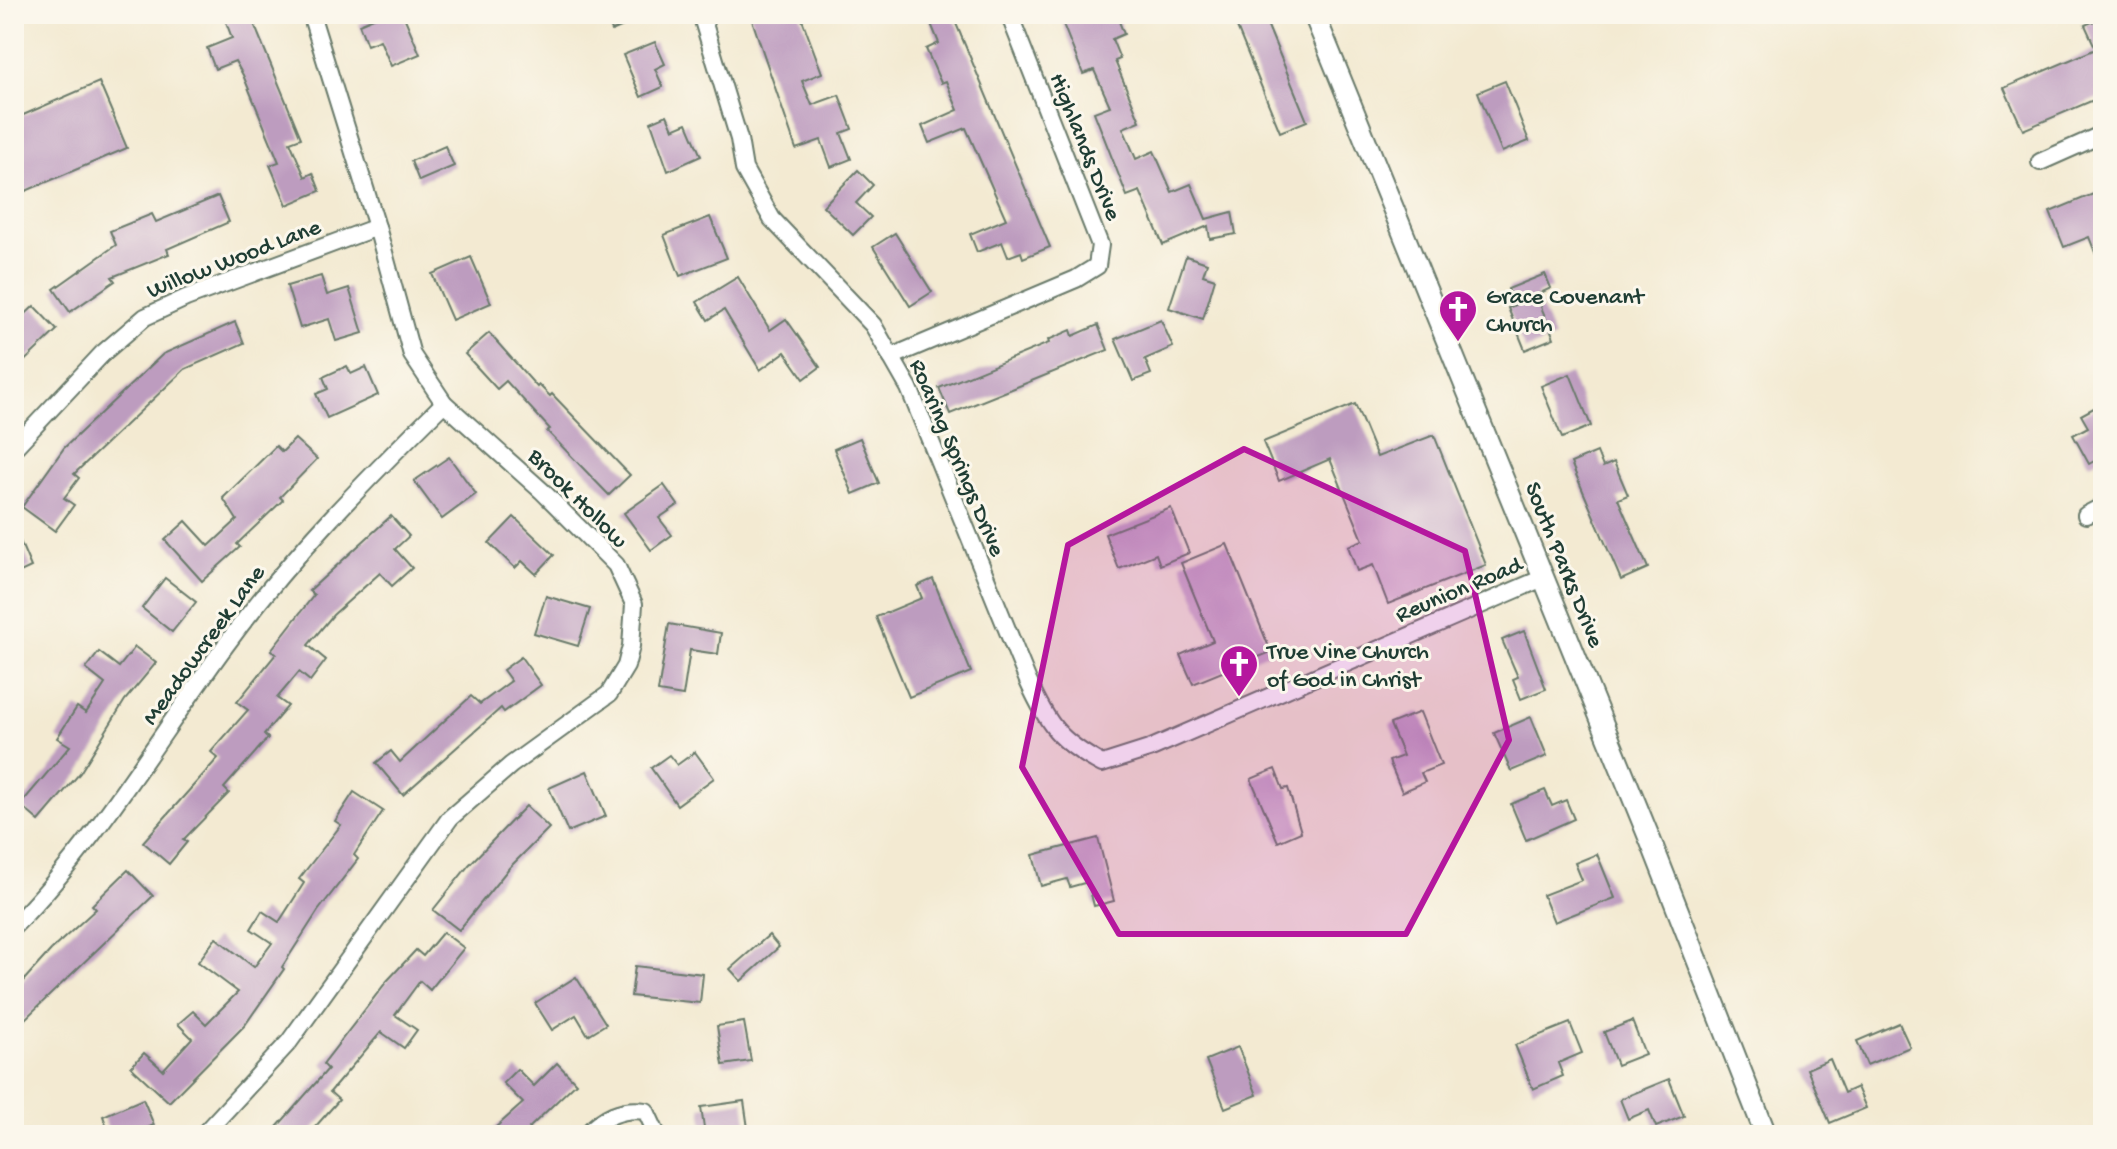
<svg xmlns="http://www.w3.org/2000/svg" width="2117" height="1149" font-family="'Gochi Hand',sans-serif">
	<rect width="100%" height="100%" fill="#fbf7ec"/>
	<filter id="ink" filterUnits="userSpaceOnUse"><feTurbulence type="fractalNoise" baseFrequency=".0125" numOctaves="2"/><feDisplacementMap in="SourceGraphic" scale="16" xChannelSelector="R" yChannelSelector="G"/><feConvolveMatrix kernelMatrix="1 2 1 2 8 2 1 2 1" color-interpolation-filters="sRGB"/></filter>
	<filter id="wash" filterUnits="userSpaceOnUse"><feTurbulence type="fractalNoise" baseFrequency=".006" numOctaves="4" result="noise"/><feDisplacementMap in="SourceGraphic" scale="32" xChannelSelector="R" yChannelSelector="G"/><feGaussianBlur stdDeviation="1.8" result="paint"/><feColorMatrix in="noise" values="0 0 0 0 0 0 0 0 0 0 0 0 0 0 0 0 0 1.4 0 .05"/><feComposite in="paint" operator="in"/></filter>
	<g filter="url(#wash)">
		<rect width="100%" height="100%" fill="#f3ead2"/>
		<g id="blocks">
			<g fill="#bd9cbf">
				<polygon points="223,14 250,14 301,138 290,142 305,177 313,173 320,191 287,205 270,165 279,162 243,75 235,61 215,69 207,48 232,38"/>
				<polygon points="383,14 403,14 420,54 391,66 380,40 367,45 359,24"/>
				<polygon points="605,14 651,14 612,31"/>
				<polygon points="750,14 800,14 822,73 802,81 812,105 839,95 852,129 841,133 851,159 831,167 821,140 796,149"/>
				<polygon points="927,14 952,14 1050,247 1023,258 1021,252 1008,257 1002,242 977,252 970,234 1006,219 966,128 929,143 922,126 958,110 946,81 941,83 926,49 939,43"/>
				<polygon points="1059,14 1116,14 1124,34 1112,39 1120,59 1115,61 1140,121 1123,128 1136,159 1154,151 1172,192 1191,184 1206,219 1232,212 1236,234 1210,239 1208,226 1163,245 1140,191 1127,196 1094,112 1110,106 1094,70 1083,74"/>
				<polygon points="1263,14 1307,121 1280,132 1236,25"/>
				<polygon points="2103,17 2103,96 2023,130 2004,88 2096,49 2085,25"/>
				<polygon points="655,42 665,64 655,69 663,87 641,97 623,55"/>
				<polygon points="1505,81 1529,141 1502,152 1478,92"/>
				<polygon points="99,82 127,148 14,196 14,119"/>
				<polygon points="667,115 673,129 687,123 701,156 668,171 651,122"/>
				<polygon points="445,146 454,166 419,181 411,161"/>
				<polygon points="858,170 873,185 856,203 871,217 853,235 823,206"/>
				<polygon points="2103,190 2103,270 2102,270 2089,237 2064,247 2050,212"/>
				<polygon points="218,196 229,222 167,249 169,254 112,277 115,281 70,312 54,289 116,245 110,231 152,214 156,222"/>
				<polygon points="710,217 727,258 680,276 664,235"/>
				<polygon points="895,233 932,292 910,306 873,247"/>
				<polygon points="1186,256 1207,263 1203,275 1215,279 1203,319 1169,308"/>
				<polygon points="471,257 491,303 452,320 432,274"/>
				<polygon points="1545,274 1551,288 1536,295 1554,338 1525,350 1508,308 1515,305 1508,289"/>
				<polygon points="321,276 327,295 349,288 363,333 336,341 329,319 300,328 287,286"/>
				<polygon points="738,277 770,330 786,319 820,367 804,379 785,352 760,370 724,310 708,320 697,302"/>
				<polygon points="34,306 57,330 14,371 14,325"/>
				<polygon points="1161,320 1173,347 1145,359 1151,374 1133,381 1115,339"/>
				<polygon points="235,322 244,343 185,369 74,474 79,478 64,498 74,505 55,531 22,507 64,448 163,354"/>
				<polygon points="1098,325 1108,350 950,414 939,388 1049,343 1048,340 1071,330 1073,336"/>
				<polygon points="489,333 537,387 539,385 550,396 552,394 630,475 609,495 547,431 550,429 506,381 497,389 465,354"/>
				<polygon points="347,366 351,374 366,367 378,395 327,418 316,394 328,389 323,377"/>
				<polygon points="1570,374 1591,426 1562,438 1541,386"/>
				<polygon points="2103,403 2103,456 2089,464 2073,435 2088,427 2081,415"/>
				<polygon points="1355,404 1377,457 1434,435 1486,565 1388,604 1373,565 1357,571 1348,546 1363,540 1330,459 1279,481 1263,442"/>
				<polygon points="860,438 879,483 853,494 834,449"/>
				<polygon points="295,439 317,459 280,497 283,500 237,544 240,547 202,581 165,540 186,521 209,546 237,520 223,498 276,446 282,452"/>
				<polygon points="1597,452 1603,467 1614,462 1628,495 1618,499 1648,568 1621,580 1571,463"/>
				<polygon points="449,457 476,494 442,519 414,481"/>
				<polygon points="664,485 678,505 659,518 672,535 651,550 624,513"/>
				<polygon points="1171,508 1189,553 1160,565 1156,554 1119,569 1105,534"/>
				<polygon points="391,516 409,536 395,549 412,568 392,586 380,573 333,615 308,645 326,660 310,681 299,672 277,698 288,706 264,734 268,738 224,788 229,793 183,840 187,842 169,864 143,842 218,758 211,752 248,710 237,702 276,654 271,650 314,595 309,591"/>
				<polygon points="514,517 554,555 536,574 522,561 515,568 489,543"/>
				<polygon points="14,527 31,567 14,575"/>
				<polygon points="1227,544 1271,652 1193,684 1180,655 1213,641 1181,563"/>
				<polygon points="165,578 196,602 172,632 142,608"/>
				<polygon points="933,579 971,672 909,697 876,617 922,598 917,586"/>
				<polygon points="546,596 590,609 578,646 534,633"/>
				<polygon points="669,624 721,633 718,654 690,650 683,696 658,692"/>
				<polygon points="1524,631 1546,689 1521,699 1513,679 1518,677 1502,640"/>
				<polygon points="135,647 156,663 125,700 80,773 39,821 20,805 70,746 57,738 77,707 86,713 105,684 86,669 99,652 119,667"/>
				<polygon points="521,657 541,685 504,712 501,708 403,795 376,763 391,751 400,762 471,696 480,704 511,681 503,670"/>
				<polygon points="1420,712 1441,765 1421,773 1425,782 1402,792 1389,761 1403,756 1390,724"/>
				<polygon points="1531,717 1547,756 1511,771 1494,733"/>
				<polygon points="695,752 714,778 677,805 651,768 669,755 677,765"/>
				<polygon points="1275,769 1283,789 1288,788 1301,832 1278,842 1251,779"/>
				<polygon points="587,771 606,816 568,832 549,788"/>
				<polygon points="1545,790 1552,806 1566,800 1574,819 1526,840 1511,804"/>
				<polygon points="354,792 383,811 354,855 358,859 318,911 282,967 284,969 245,1025 169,1102 131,1067 144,1053 163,1070 192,1038 178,1024 193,1011 206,1024 238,992 198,962 216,938 254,967 272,943 251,929 262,911 279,922 304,883 299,879 341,825 335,821"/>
				<polygon points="526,806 549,828 509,868 459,930 433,910 469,865"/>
				<polygon points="1098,838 1114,901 1094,906 1088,882 1070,887 1067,879 1041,886 1033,855"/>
				<polygon points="1597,854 1615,898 1554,922 1543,895 1582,880 1575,863"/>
				<polygon points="128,870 153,896 24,1020 14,1011 14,991 51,950 96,909 92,905"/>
				<polygon points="443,932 464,948 430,990 420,981 395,1015 417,1030 404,1048 381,1032 330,1092 339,1100 308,1135 270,1135 328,1069 323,1064 387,981 416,950 423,956"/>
				<polygon points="769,935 779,947 741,981 730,969"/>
				<polygon points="635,966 703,974 700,1003 631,996"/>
				<polygon points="576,977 606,1024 588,1035 576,1015 552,1030 535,1003"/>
				<polygon points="1632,1021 1645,1054 1617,1065 1604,1032"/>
				<polygon points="744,1022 751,1061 723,1065 717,1026"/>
				<polygon points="1570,1023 1582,1053 1558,1063 1563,1076 1533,1089 1515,1045"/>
				<polygon points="1899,1023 1910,1047 1867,1065 1857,1041"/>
				<polygon points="1238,1047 1257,1095 1225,1108 1206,1060"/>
				<polygon points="1830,1059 1844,1093 1857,1087 1866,1108 1830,1123 1807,1069"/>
				<polygon points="557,1063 576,1083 529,1128 536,1135 487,1135 523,1103 503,1083 517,1069 534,1086"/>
				<polygon points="1669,1079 1684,1116 1656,1127 1649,1110 1628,1119 1620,1099"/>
				<polygon points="143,1099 154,1125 131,1135 110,1135 103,1116"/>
				<polygon points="744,1101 749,1135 705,1135 701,1107"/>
			</g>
		</g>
	</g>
	<g filter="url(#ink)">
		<use href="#blocks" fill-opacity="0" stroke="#697a6b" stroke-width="2"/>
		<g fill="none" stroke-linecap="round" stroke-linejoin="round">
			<g stroke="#697a6b" stroke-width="20">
				<g id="minor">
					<path d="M701,14L739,139L744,169L772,219L873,325L909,388L1028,681C1048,725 1059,741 1102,764L1149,749L1543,578"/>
					<polyline points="2040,162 2103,134"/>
					<polyline points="891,357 1076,279 1097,266 1100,245 1009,14"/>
					<polyline points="14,448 103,353 145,317 186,298 377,227"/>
					<polyline points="2086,515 2103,506"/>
					<path d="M14,926C97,842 156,740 225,646C291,556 366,480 444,403"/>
					<polyline points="203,1135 289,1042 450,818 511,765 609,694 626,666 631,646 634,604 616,565 542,491 444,403 412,355 377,227 311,14"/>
					<path d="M586,1135C603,1117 621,1107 646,1111L657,1135"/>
				</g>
			</g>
			<g stroke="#697a6b" stroke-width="24">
				<polyline id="tertiary" points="1314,14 1653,847 1766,1135"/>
			</g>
			<use href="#minor" stroke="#fff" stroke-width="16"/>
			<use href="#tertiary" stroke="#fff" stroke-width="20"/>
		</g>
	</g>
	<path fill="#b5179e" fill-opacity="0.2" stroke="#b5179e" stroke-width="6" stroke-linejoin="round" d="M1244,449L1465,551L1509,740L1406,934H1119L1022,767L1068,545Z"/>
	<defs>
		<g id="church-pin" transform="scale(2)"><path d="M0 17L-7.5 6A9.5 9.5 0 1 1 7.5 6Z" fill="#b5179e" stroke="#fbf7ec"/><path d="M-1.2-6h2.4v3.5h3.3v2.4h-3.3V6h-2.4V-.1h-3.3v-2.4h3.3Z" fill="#fff"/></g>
	</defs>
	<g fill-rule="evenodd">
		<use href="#church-pin" x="1458" y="309"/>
		<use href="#church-pin" x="1239" y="664"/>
	</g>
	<g text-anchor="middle" stroke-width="6" stroke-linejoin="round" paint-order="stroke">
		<g font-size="24" fill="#1f3d34" stroke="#fbf7ec">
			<text transform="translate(1087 146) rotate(68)" y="8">Highlands Drive</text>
			<text transform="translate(233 257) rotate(-21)" y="8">Willow Wood Lane</text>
			<text transform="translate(959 457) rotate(67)" y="8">Roaring Springs Drive</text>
			<text transform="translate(579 497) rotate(45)" y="8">Brook Hollow</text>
			<text transform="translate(1566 564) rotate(68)" y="8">South Parks Drive</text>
			<text transform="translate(1458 588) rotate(-23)" y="8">Reunion Road</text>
			<text transform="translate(202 644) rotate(-54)" y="8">Meadowcreek Lane</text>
		</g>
		<g font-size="24" fill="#1f3d34" stroke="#fbf7ec" text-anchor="start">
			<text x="1486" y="303">Grace Covenant<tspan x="1486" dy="28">Church</tspan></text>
			<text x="1267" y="658">True Vine Church<tspan x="1267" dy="28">of God in Christ</tspan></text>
		</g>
	</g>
	<rect width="2117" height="1149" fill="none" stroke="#fbf7ec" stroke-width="48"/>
</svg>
